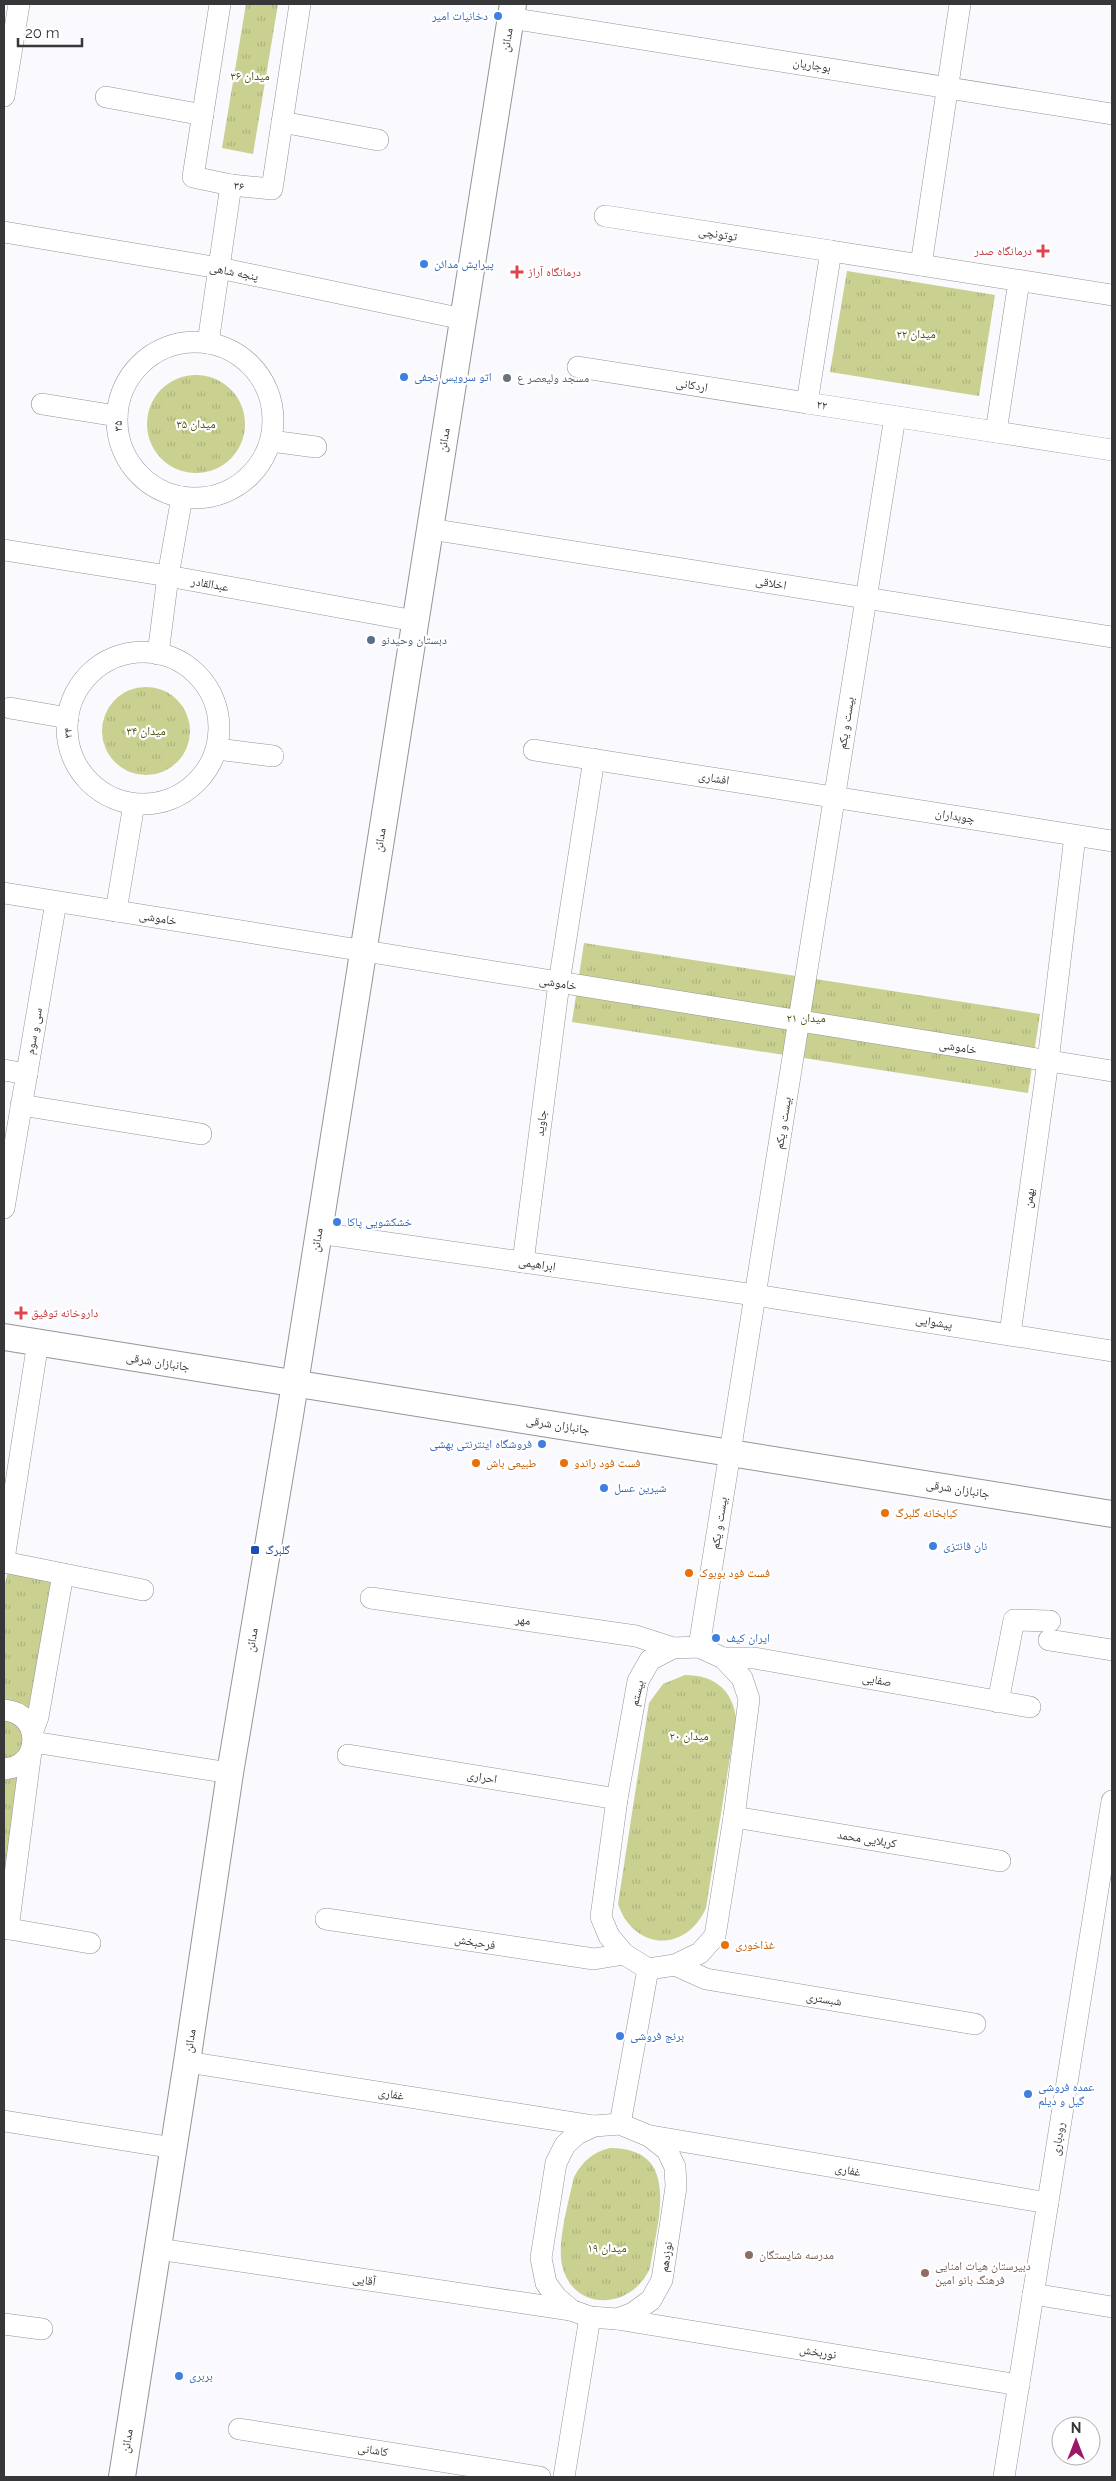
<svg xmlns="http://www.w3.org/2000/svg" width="1116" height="2481" font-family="Raleway,'Noto Naskh Arabic',sans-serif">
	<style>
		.park { fill: url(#park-tufts) }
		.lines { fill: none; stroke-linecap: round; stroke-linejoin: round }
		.minor-casing { stroke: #959598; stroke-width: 22 }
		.major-casing { stroke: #959598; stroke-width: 28 }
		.minor { stroke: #fff; stroke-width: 21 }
		.major { stroke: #fff; stroke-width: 26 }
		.shop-dot { fill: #3f7fe0; stroke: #fff; stroke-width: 2 }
		.health-dot { fill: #e0444e; stroke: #fff; stroke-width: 2 }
		.worship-dot { fill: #6b7280; stroke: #fff; stroke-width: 2 }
		.service-dot { fill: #5c6f8a; stroke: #fff; stroke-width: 2 }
		.food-dot { fill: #e8710a; stroke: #fff; stroke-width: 2 }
		.transit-dot { fill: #1a4fb4; stroke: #fff; stroke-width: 2 }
		.education-dot { fill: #8d6e63; stroke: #fff; stroke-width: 2 }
		.labels { text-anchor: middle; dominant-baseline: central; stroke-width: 4.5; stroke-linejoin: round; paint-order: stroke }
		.shop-label { font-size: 12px; fill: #366cbe; stroke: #fff; text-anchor: start }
		.street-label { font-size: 12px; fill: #373638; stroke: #fff }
		.park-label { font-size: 12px; fill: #4f5313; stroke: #fff }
		.health-label { font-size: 12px; fill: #be3a42; stroke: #fff; text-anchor: start }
		.worship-label { font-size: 12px; fill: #5b616d; stroke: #fff; text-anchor: start }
		.service-label { font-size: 12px; fill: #4e5e75; stroke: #fff; text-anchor: start }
		.food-label { font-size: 12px; fill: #c56008; stroke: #fff; text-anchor: start }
		.transit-label { font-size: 12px; fill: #164399; stroke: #fff; text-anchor: start }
		.education-label { font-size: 12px; fill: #785e54; stroke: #fff; text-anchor: start }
	</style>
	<defs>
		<pattern id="park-tufts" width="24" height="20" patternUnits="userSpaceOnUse" patternTransform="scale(1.25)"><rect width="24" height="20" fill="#c9d090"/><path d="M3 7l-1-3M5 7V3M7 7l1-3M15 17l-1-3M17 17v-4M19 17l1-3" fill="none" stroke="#adb37d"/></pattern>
	</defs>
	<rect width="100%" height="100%" fill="#faf9fd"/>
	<g class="park">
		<path d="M246 4H278L253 154 222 148Z"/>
		<path d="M847 271 995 295 979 396 830 372Z"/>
		<circle cx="196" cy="424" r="49"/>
		<circle cx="146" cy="731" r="44"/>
		<path d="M584 943 1040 1014 1028 1093 572 1022Z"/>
		<path d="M8 1570 56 1578 4 1906V1589Z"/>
		<path d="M685 1675C714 1675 733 1690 736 1719L706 1908C686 1953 634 1951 618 1904L649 1703 663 1684Z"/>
		<path d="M610 2148C683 2148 657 2222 650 2268 632 2310 573 2313 562 2265 557 2242 569 2200 574 2177 583 2161 593 2152 610 2148Z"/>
	</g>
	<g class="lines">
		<defs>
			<g id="minor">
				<path d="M220 4 193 177 231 185 272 189 300 4"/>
				<path d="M510 18 1112 114"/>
				<path d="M4 96 19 4"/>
				<path d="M106 97 203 115"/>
				<path d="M282 122 378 140"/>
				<path d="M605 216 831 251"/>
				<path d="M4 232 219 268 463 319"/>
				<path d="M921 265 960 4"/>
				<path d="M1019 281 996 432 807 403 831 251 1112 295"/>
				<circle cx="195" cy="420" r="78"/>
				<path d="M208 343 231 185"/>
				<path d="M578 367 807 403"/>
				<path d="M42 404 117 416"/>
				<path d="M996 432 1112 450"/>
				<path d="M271 441 316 447"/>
				<path d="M430 529 1112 637"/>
				<path d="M4 550 168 576 415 621"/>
				<circle cx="143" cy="728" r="76"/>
				<path d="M158 654 168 576 182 497"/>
				<path d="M10 708 68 718"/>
				<path d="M217 749 273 756"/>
				<path d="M534 750 1112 841"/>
				<path d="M4 893 1112 1071"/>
				<path d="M116 911 134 804"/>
				<path d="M4 1070 27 1074"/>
				<path d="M21 1105 201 1134"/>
				<path d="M4 1208 56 902"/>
				<path d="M318 1233 755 1295 1112 1351"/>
				<path d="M523 1262 559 983 594 759"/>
				<path d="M1010 1334 1048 1061 1075 836"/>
				<path d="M4 1559 38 1342"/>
				<path d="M4 1562 143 1590"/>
				<path d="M371 1598 636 1636 673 1648"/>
				<path d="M1049 1640 1112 1650"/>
				<path d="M699 1647 895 417"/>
				<path d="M699 1647 723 1658 742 1678 749 1699 734 1817 715 1936 700 1953 675 1965 648 1969 624 1954 609 1936 601 1917 617 1799 638 1681 650 1660 673 1648Z"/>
				<path d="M723 1658H754L1030 1707"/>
				<path d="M998 1702 1014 1620 1050 1621"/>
				<path d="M4 1710C43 1713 42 1767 4 1769"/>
				<path d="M32 1733 38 1717 63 1574"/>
				<path d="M33 1742 230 1773"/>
				<path d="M348 1755 617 1799"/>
				<path d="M734 1817 1000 1861"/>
				<path d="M326 1919 594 1959 624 1954"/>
				<path d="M4 1928 90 1943"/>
				<path d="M8 1929 31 1751"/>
				<path d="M675 1965 706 1979 975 2024"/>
				<path d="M187 2062 594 2126"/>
				<path d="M4 2121 174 2148"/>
				<path d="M620 2124 649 2136 667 2150 675 2167 676 2187 662 2280 651 2300 633 2313 617 2319 590 2317 571 2310 556 2297 546 2283 541 2258 556 2163 565 2145 577 2134 594 2126Z"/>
				<path d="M620 2124 648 1969"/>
				<path d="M651 2136 1048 2203"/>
				<path d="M158 2249 571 2310"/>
				<path d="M1033 2294 1112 2307"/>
				<path d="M617 2319 1019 2385"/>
				<path d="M4 2324 42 2329"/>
				<path d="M239 2429 540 2477"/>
				<path d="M564 2477 590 2317"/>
				<path d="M1004 2477 1112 1801"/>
			</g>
			<g id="major">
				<path d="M4 1337 1112 1514"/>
				<path d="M122 2477 187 2062 230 1773 290 1415 513 4"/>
			</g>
		</defs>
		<use href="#minor" class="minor-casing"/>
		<use href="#major" class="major-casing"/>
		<use href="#minor" class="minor"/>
		<use href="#major" class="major"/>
	</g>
	<g class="shop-dot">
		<circle cx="498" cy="16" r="5"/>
		<circle cx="424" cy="264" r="5"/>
		<circle cx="404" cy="377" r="5"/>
		<circle cx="337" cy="1222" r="5"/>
		<circle cx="542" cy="1444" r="5"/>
		<circle cx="604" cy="1488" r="5"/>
		<circle cx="933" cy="1546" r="5"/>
		<circle cx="716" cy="1638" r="5"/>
		<circle cx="620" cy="2036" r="5"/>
		<circle cx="1028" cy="2094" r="5"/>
		<circle cx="179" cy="2376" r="5"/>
	</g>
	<g class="health-dot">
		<path d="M1040.5 243.5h5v5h5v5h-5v5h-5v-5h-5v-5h5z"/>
		<path d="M514.5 264.5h5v5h5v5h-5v5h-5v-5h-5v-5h5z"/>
		<path d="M18.5 1305.5h5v5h5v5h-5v5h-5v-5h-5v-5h5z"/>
	</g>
	<circle class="worship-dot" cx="507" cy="378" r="5"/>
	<circle class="service-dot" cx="371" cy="640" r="5"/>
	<g class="food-dot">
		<circle cx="476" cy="1463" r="5"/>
		<circle cx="564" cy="1463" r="5"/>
		<circle cx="885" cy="1513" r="5"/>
		<circle cx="689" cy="1573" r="5"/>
		<circle cx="725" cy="1945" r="5"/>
	</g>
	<rect class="transit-dot" x="250" y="1545" width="10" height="10" rx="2.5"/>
	<g class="education-dot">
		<circle cx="749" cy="2255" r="5"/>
		<circle cx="925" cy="2273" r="5"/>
	</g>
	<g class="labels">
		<g class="shop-label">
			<text x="488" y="16" text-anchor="end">دخانیات امیر</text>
			<text x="434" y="264">پیرایش مدائن</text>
			<text x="414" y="377">اتو سرویس نجفی</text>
			<text x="347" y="1222">خشکشویی پاکا</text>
			<text x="532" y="1444" text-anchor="end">فروشگاه اینترنتی بهشی</text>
			<text x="614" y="1488">شیرین عسل</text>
			<text x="943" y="1546">نان فانتزی</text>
			<text x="726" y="1638">ایران کیف</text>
			<text x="630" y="2036">برنج فروشی</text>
			<text x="1038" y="2087">عمده فروشی<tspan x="1038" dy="14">گیل و دیلم</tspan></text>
			<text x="189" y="2376">بربری</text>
		</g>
		<g class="street-label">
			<text transform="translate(507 40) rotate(-81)">مدائن</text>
			<text transform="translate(812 65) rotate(9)">بوجاریان</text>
			<text transform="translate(239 186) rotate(7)">۳۶</text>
			<text transform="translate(718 234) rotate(9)">توتونچی</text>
			<text transform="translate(234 272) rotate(11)">پنجه شاهی</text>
			<text transform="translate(692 385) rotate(9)">اردکانی</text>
			<text transform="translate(822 405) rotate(9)">۲۲</text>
			<text transform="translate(118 426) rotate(-93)">۳۵</text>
			<text transform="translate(444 440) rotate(-81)">مدائن</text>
			<text transform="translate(771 583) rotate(9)">اخلاقی</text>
			<text transform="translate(210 584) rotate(10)">عبدالقادر</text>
			<text transform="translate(846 723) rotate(-81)">بیست و یکم</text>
			<text transform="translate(68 733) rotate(-94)">۳۴</text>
			<text transform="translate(714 778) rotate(9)">افشاری</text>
			<text transform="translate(955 816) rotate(9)">چوبداران</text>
			<text transform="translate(380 840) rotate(-81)">مدائن</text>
			<text transform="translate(158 918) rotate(9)">خاموشی</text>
			<text transform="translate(558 983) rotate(9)">خاموشی</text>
			<text transform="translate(34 1031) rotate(-80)">سی و سوم</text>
			<text transform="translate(958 1047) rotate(9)">خاموشی</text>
			<text transform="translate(541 1123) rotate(-83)">جاوید</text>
			<text transform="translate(783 1123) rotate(-81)">بیست و یکم</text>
			<text transform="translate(1029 1198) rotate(-82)">بهمن</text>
			<text transform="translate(317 1240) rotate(-81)">مدائن</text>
			<text transform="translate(537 1264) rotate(8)">ابراهیمی</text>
			<text transform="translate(934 1322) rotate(9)">پیشوایی</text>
			<text transform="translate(158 1362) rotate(9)">جانبازان شرقی</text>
			<text transform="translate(558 1425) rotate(9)">جانبازان شرقی</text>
			<text transform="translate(958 1489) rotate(9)">جانبازان شرقی</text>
			<text transform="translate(719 1523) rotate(-81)">بیست و یکم</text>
			<text transform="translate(523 1620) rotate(8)">مهر</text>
			<text transform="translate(252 1640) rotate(-81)">مدائن</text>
			<text transform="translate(877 1680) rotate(10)">صفایی</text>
			<text transform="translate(637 1693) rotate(-76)">بیستم</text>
			<text transform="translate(482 1777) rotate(9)">احراری</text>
			<text transform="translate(867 1839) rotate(9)">کربلایی محمد</text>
			<text transform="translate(475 1942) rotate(9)">فرحبخش</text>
			<text transform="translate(824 1999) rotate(9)">شبستری</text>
			<text transform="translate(190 2041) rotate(-82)">مدائن</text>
			<text transform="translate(391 2094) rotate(9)">غفاری</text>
			<text transform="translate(1058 2139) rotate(-81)">رودباری</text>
			<text transform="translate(848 2170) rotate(10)">غفاری</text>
			<text transform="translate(666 2257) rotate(-82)">نوزدهم</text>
			<text transform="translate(364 2280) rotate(8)">آقایی</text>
			<text transform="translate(818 2352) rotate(9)">نوربخش</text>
			<text transform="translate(127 2441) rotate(-81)">مدائن</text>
			<text transform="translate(373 2450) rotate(9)">کاشانی</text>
		</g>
		<g class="park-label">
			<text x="250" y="76">میدان ۳۶</text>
			<text x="916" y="334">میدان ۲۲</text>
			<text x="196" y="424">میدان ۳۵</text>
			<text x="146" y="731">میدان ۳۴</text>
			<text x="806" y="1018">میدان ۲۱</text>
			<text x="689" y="1736">میدان ۲۰</text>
			<text x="607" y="2248">میدان ۱۹</text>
		</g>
		<g class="health-label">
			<text x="1032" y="251" text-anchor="end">درمانگاه صدر</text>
			<text x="528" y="272">درمانگاه آراز</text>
			<text x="31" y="1313">داروخانه توفیق</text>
		</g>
		<g class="worship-label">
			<text x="517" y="378">مسجد ولیعصر ع</text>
		</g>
		<g class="service-label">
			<text x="381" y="640">دبستان وحیدنو</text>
		</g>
		<g class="food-label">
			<text x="486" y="1463">طبیعی باش</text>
			<text x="574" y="1463">فست فود راندو</text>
			<text x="895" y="1513">کبابخانه گلبرگ</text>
			<text x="699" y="1573">فست فود بوبوک</text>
			<text x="735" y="1945">غذاخوری</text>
		</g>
		<g class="transit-label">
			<text x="265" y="1550">گلبرگ</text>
		</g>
		<g class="education-label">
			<text x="759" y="2255">مدرسه شایستگان</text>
			<text x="935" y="2266">دبیرستان هیات امنایی<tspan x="935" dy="14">فرهنگ بانو امین</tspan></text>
		</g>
	</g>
	<rect width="1116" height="2481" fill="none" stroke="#373638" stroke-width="10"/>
	<g transform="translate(1076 2441)"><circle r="24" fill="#ffffff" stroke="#afafaf"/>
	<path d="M0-4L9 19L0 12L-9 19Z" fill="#9c1769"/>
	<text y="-8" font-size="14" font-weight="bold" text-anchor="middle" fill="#373638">N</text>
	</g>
	<path d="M18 38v8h64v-8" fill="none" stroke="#373638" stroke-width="2.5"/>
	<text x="25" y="38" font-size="15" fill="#373638" stroke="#ffffff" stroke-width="4" paint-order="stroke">20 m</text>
</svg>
